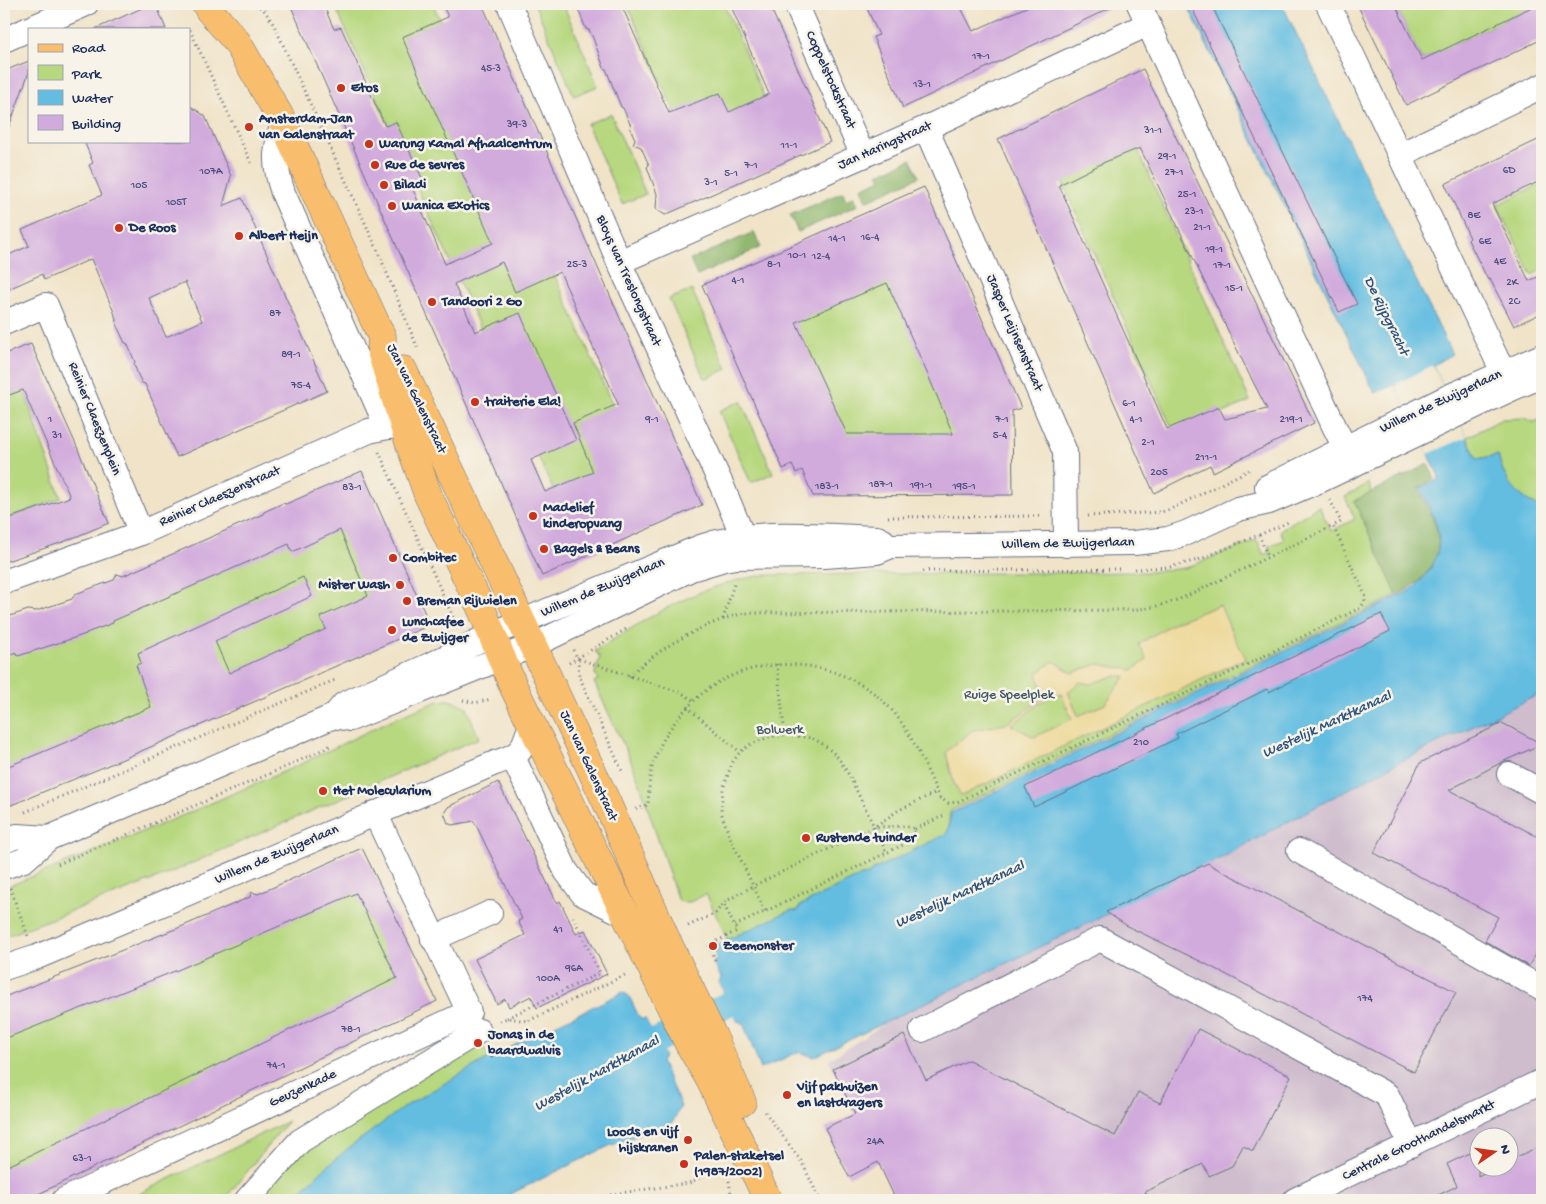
<svg xmlns="http://www.w3.org/2000/svg" width="1546" height="1204" font-family="'Gochi Hand',sans-serif">
	<style>
		.industrial { fill: #cfbdce; fill-rule: evenodd }
		.green { fill: #b7d87f; stroke: #69846e }
		.forest { fill: #91b86e; stroke: #567466 }
		.sand { fill: #eeda9e; stroke: #84847e; fill-rule: evenodd }
		.water { fill: #64bde1; stroke: #4076a0 }
		.pier { fill: #f0e3c7 }
		.lines { fill: none; stroke-linecap: round; stroke-linejoin: round }
		.canal { stroke: #64bde1; stroke-width: 25 }
		.building { fill: #d2abdd; fill-rule: evenodd }
		.minor-casing { stroke: #666e83; stroke-width: 26 }
		.major-casing { stroke: #666e83; stroke-width: 29 }
		.path { stroke: #666e83; stroke-width: 3; stroke-dasharray: 1 4; stroke-linecap: butt }
		.minor { stroke: #fff; stroke-width: 24 }
		.major { stroke: #f9be6d; stroke-width: 28 }
		.poi-dot { fill: #c8321e; stroke: #f7f3e8; stroke-width: 2 }
		.labels { text-anchor: middle; dominant-baseline: central; stroke-width: 5; stroke-linejoin: round; paint-order: stroke }
		.number-label { font-size: 11px; fill: #494e7e }
		.street-label { font-size: 14px; fill: #1b2f5e; stroke: #f7f3e8 }
		.poi-label { font-size: 14px; font-weight: bold; fill: #1b2f5e; stroke: #f7f3e8; text-anchor: start }
		.park-label { font-size: 14px; fill: #425966; stroke: #f7f3e8 }
		.water-label { font-size: 15px; font-style: italic; fill: #2d527f; stroke: #f7f3e8 }
	</style>
	<rect width="100%" height="100%" fill="#f7f3e8"/>
	<filter id="ink" filterUnits="userSpaceOnUse"><feTurbulence type="fractalNoise" baseFrequency=".02" numOctaves="2"/><feDisplacementMap in="SourceGraphic" scale="10" xChannelSelector="R" yChannelSelector="G"/><feConvolveMatrix kernelMatrix="1 2 1 2 8 2 1 2 1" color-interpolation-filters="sRGB"/></filter>
	<filter id="wash" filterUnits="userSpaceOnUse"><feTurbulence type="fractalNoise" baseFrequency=".0096" numOctaves="4" result="noise"/><feDisplacementMap in="SourceGraphic" scale="20" xChannelSelector="R" yChannelSelector="G"/><feGaussianBlur stdDeviation="1.12" result="paint"/><feColorMatrix in="noise" values="0 0 0 0 0 0 0 0 0 0 0 0 0 0 0 0 0 1.4 0 .05"/><feComposite in="paint" operator="in"/></filter>
	<g filter="url(#wash)">
		<rect width="100%" height="100%" fill="#f0e3c7"/>
		<path class="industrial" d="M1542 676V1200H897L829 1060 1065 905ZM1478 1136H1508V1166H1478Z"/>
		<g class="green">
			<path d="M334 4H433L646 479 565 516Z"/>
			<path d="M539 4H563L598 86 574 96 535 5Z"/>
			<path d="M627 4H724L773 117 693 154Z"/>
			<path d="M1395 4H1538L1422 60Z"/>
			<path d="M611 114 646 194 622 204 587 124Z"/>
			<path d="M1126 123 1250 401 1175 435 1051 157Z"/>
			<path d="M1542 183V270L1532 275 1497 205Z"/>
			<path d="M902 247 975 449 823 455 758 309Z"/>
			<path d="M692 290 727 369 705 379 669 299Z"/>
			<path d="M20 379 61 498 4 520V385Z"/>
			<path d="M741 401 773 473 751 483 719 411Z"/>
			<path d="M1524 418 1534 422 1542 419V509C1515 494 1506 485 1498 455L1477 459 1467 437 1502 419Z"/>
			<path d="M1369 483 1371 493 1354 501 1397 595 950 811 948 831 944 835 871 871 869 875 861 876 801 905 797 911 791 910 728 940 706 894C697 898 685 908 677 898L640 784 630 759 594 682 598 680 595 673 600 657 595 651C651 616 696 585 764 575L1151 572 1185 568 1257 540 1264 555 1270 552 1268 546 1284 540 1280 530 1319 506 1331 531 1355 519 1345 497Z"/>
			<path d="M354 509 406 608 4 781V646Z"/>
			<path d="M449 700 466 706 479 738 158 878 4 937V888L179 817 299 765 391 720 438 701Z"/>
			<path d="M355 876 409 992 4 1191V1020Z"/>
			<path d="M472 1032 490 1057C435 1090 379 1121 331 1163 317 1175 304 1187 292 1200H256L304 1146Z"/>
			<path d="M288 1121 224 1200H126Z"/>
		</g>
		<g class="forest">
			<path d="M911 159 919 177 866 201 861 188 881 179 878 174Z"/>
			<path d="M843 192 846 200 854 196 858 205 798 232 790 215Z"/>
			<path d="M754 232 761 247 697 276 690 260Z"/>
			<path d="M1428 464 1435 479 1418 488C1423 500 1431 511 1435 523 1447 557 1426 581 1397 595L1354 501Z"/>
		</g>
		<path class="sand" d="M1220 605 1233 635 1246 658 961 796 954 784 946 752 973 730 1006 724 1045 697 1037 673 1054 661 1072 673 1098 664 1132 670 1147 660 1139 644 1175 622ZM1114 676H1126L1105 704 1078 716 1068 692 1080 682 1091 684ZM1061 694 1072 719 1034 737 1011 725 1047 698Z"/>
		<g class="water">
			<path d="M1187 4H1282L1452 354 1433 365 1477 459 1498 455C1506 485 1515 494 1542 509V693L1393 765 1212 863 814 1057 798 1052 761 1069 743 1023 737 1021 719 983 721 978 713 962 717 959 712 947 791 910 797 911 801 905 861 876 869 875 871 871 944 835 948 831 951 813 1409 591C1431 575 1445 551 1436 524 1433 512 1425 500 1420 488L1438 480 1439 476 1395 385 1375 393Z"/>
			<path d="M623 992 629 996 640 1019H646L665 1056 661 1062 681 1106 672 1123 609 1146 498 1200H292L317 1175 346 1150 404 1107 490 1057Z"/>
		</g>
		<g class="pier">
			<path d="M1433 365 1467 437 1428 454 1395 385Z"/>
			<path d="M719 983 737 1021 735 1022 717 984Z"/>
			<path d="M648 1018 667 1055 665 1056 646 1019Z"/>
		</g>
		<g class="lines">
			<path class="canal" d="M626 1056 759 988"/>
		</g>
		<g id="blocks">
			<g class="building">
				<path d="M151 4H156L166 29H95Z"/>
				<path d="M290 4H323L334 29 341 27 385 126 396 122 423 180 411 185 445 264 493 243 402 37 448 17 442 4H482L702 505 542 576ZM502 262 515 292 560 272 618 404 573 423 593 472 545 492 531 460 576 440 531 339 520 313 475 332 454 284Z"/>
				<path d="M576 4H621L669 113 720 93 729 112 769 94 730 4H769L830 142 665 215 656 209 657 194 647 167 649 165 641 147 633 144 635 139 630 128 631 126 623 108 621 107 606 69 604 68 593 38 589 30 586 29Z"/>
				<path d="M865 4H959L973 31 1033 4H1118L903 108 873 37 879 35Z"/>
				<path d="M1190 4H1211L1357 304 1339 312Z"/>
				<path d="M1357 4H1395L1422 60 1538 4H1542V39L1406 105Z"/>
				<path d="M29 61V72L6 135H4V71Z"/>
				<path d="M1143 69 1314 423 1213 472 1210 465 1154 493 998 139ZM1140 148 1247 370 1267 409 1225 419 1219 407 1167 429 1059 185 1105 162Z"/>
				<path d="M189 105 205 116 231 176 223 206 242 198 327 391 177 457 145 384 142 383 138 375 134 364 135 362 127 343H125L118 328 114 312 91 259 44 280 42 274 4 291V257L29 246 22 230 102 195 89 165 93 163 84 141H189ZM185 282 202 321 166 337 149 298Z"/>
				<path d="M1542 138V180L1492 204 1529 281 1542 275V313L1514 326 1490 279 1488 280 1468 240 1470 238 1445 184Z"/>
				<path d="M924 187 1021 408 1012 411 1013 495 813 496 802 470 796 473 792 465 783 469 702 285ZM887 283 928 375 953 434H847L814 363 796 322Z"/>
				<path d="M31 344 77 447 109 523 63 542 4 562V520L70 497 23 390 4 397V354Z"/>
				<path d="M362 471 430 625 123 759 4 808V768L151 707 136 665 141 663 138 653 303 577 312 596 215 641 229 673 326 629 320 617 368 596 340 530 292 552 289 544 113 621V623L86 633V634L18 656 16 652 4 657V618L28 610 36 611 72 599 75 594 114 580 117 574 123 576 263 514 264 512 283 503 286 504Z"/>
				<path d="M1381 614 1390 631 1269 692 1267 689 1176 734 1178 738 1034 807 1025 787Z"/>
				<path d="M1502 723 1542 744 1502 762 1449 790 1542 839V940L1529 966 1485 941 1498 917 1374 853 1420 763Z"/>
				<path d="M498 782 557 903 560 901 576 934 585 930 607 974 537 1008 531 996 509 1007 505 999 497 1004 475 959 525 935 518 921 522 919 474 821 452 825 448 823 444 813 448 807Z"/>
				<path d="M362 848 437 1001 26 1200H4V1168L397 978 356 893 180 969 4 1039V997L183 926 250 897 252 892 258 894Z"/>
				<path d="M1208 863 1214 867 1456 992 1414 1072 1204 963 1129 927 1106 912Z"/>
				<path d="M1198 1029 1291 1076 1253 1151 1243 1146 1232 1166 1209 1176 1203 1164 1145 1192 1149 1200H896L878 1162 849 1177 825 1128 855 1114 833 1069 904 1035 926 1080 969 1060 1115 1136 1138 1092 1160 1103Z"/>
				<path d="M1542 1145V1200H1428L1457 1186 1447 1164 1478 1149V1176L1498 1166H1508V1161Z"/>
			</g>
		</g>
	</g>
	<g filter="url(#ink)">
		<use href="#blocks" fill-opacity="0" stroke="#666e83" stroke-width="1"/>
		<g class="lines">
			<defs>
				<g id="minor">
					<path d="M509 4 619 262 722 486 748 549"/>
					<path d="M796 4 863 156"/>
					<path d="M1139 4 1335 428 1353 464"/>
					<path d="M1328 4 1511 389"/>
					<path d="M29 29 86 4"/>
					<path d="M4 40 29 29"/>
					<path d="M283 122C274 153 273 162 283 193L387 427"/>
					<path d="M926 128 1065 452 1066 545"/>
					<path d="M1400 155 1542 86"/>
					<path d="M619 262 926 128 1148 24"/>
					<path d="M4 323 46 305 141 533"/>
					<path d="M1267 487 1448 397 1542 356"/>
					<path d="M4 582 141 533 369 431C391 426 399 424 420 431"/>
					<path d="M334 716 350 719 532 646 691 569 724 559 736 557 825 556 877 552 891 546 1134 543 1168 539 1186 533 1238 509 1269 502 1321 480 1511 389 1542 376"/>
					<path d="M513 757 566 871 583 894 626 915"/>
					<path d="M1509 774 1542 792"/>
					<path d="M4 841 17 836 49 838"/>
					<path d="M1299 851 1542 989"/>
					<path d="M4 867 24 860 49 838 334 716 344 704 432 664 492 634 700 547C756 528 819 536 877 538L883 541"/>
					<path d="M433 939 490 913"/>
					<path d="M4 968 37 957 495 763C523 754 522 751 531 724"/>
					<path d="M922 1030 1100 939 1387 1095 1411 1145"/>
					<path d="M64 1200 469 1012 375 813"/>
					<path d="M247 1200 300 1141 479 1031"/>
					<path d="M1295 1200 1542 1081"/>
				</g>
				<g id="major">
					<path d="M206 4 209 10 237 42 283 122 382 337 381 351 408 439 428 495 482 610 514 688 689 1044 710 1080 768 1200"/>
					<path d="M403 370 607 803 666 939 712 1034 742 1102"/>
				</g>
			</defs>
			<use href="#minor" class="minor-casing"/>
			<use href="#major" class="major-casing"/>
			<g class="path">
				<path d="M256 4 264 10 274 25 377 249 418 349"/>
				<path d="M190 30 252 165"/>
				<path d="M379 452 456 624"/>
				<path d="M1088 516 1161 512 1171 509 1249 470"/>
				<path d="M888 517 1042 516"/>
				<path d="M1259 535 1268 557"/>
				<path d="M1135 569 1170 567 1198 560 1278 527 1288 522"/>
				<path d="M923 571 1122 569"/>
				<path d="M723 619 735 581"/>
				<path d="M449 627 461 620"/>
				<path d="M573 650 578 659 579 676 623 773"/>
				<path d="M579 659 682 693 694 701"/>
				<path d="M569 663 628 628"/>
				<path d="M777 664 785 735"/>
				<path d="M629 676C661 647 702 623 745 613L1132 610C1153 608 1172 603 1191 594L1333 526"/>
				<path d="M463 700 475 703 491 699"/>
				<path d="M687 707 740 752"/>
				<path d="M636 809 648 805C649 790 649 775 654 761 660 743 671 726 683 712 693 702 702 692 714 685 762 655 826 659 871 691 907 717 922 760 940 798L948 803 957 802 1246 665 1360 608 1364 603 1366 597 1333 526 1341 522 1330 500"/>
				<path d="M25 812 335 680"/>
				<path d="M915 829 943 816"/>
				<path d="M58 864 288 766 332 745"/>
				<path d="M10 888 28 936"/>
				<path d="M765 911 729 835 721 812 723 789 732 763 740 752 751 744 769 737 785 735 812 738 823 744 837 756 849 775 887 853"/>
				<path d="M688 926 716 913 723 903 753 886 874 827 899 810 937 792"/>
				<path d="M735 926 911 841 915 829 905 826 875 827"/>
				<path d="M715 960 709 945 737 931 723 903"/>
				<path d="M507 1018 600 973 573 917"/>
				<path d="M500 1021 507 1018 528 1021 627 974"/>
				<path d="M489 1052 492 1057 504 1051"/>
				<path d="M765 1112 801 1161 820 1200"/>
				<path d="M729 1181 732 1200"/>
				<path d="M591 1200 614 1194 689 1183 725 1165"/>
			</g>
			<use href="#minor" class="minor"/>
			<use href="#major" class="major"/>
		</g>
	</g>
	<g class="poi-dot">
		<circle cx="341" cy="88" r="5"/>
		<circle cx="249" cy="127" r="5"/>
		<circle cx="369" cy="144" r="5"/>
		<circle cx="375" cy="165" r="5"/>
		<circle cx="384" cy="185" r="5"/>
		<circle cx="392" cy="206" r="5"/>
		<circle cx="119" cy="228" r="5"/>
		<circle cx="239" cy="236" r="5"/>
		<circle cx="432" cy="302" r="5"/>
		<circle cx="475" cy="402" r="5"/>
		<circle cx="533" cy="516" r="5"/>
		<circle cx="544" cy="549" r="5"/>
		<circle cx="393" cy="558" r="5"/>
		<circle cx="400" cy="585" r="5"/>
		<circle cx="407" cy="601" r="5"/>
		<circle cx="392" cy="630" r="5"/>
		<circle cx="323" cy="791" r="5"/>
		<circle cx="806" cy="838" r="5"/>
		<circle cx="713" cy="946" r="5"/>
		<circle cx="478" cy="1043" r="5"/>
		<circle cx="787" cy="1095" r="5"/>
		<circle cx="688" cy="1140" r="5"/>
		<circle cx="684" cy="1164" r="5"/>
	</g>
	<g class="labels">
		<g class="number-label">
			<text x="981" y="57">17-1</text>
			<text x="491" y="69">45-3</text>
			<text x="922" y="85">13-1</text>
			<text x="517" y="125">39-3</text>
			<text x="1153" y="131">31-1</text>
			<text x="789" y="146">11-1</text>
			<text x="1167" y="157">29-1</text>
			<text x="751" y="166">7-1</text>
			<text x="1509" y="171">6D</text>
			<text x="211" y="172">107A</text>
			<text x="1174" y="173">27-1</text>
			<text x="731" y="174">5-1</text>
			<text x="711" y="183">3-1</text>
			<text x="139" y="186">105</text>
			<text x="1187" y="195">25-1</text>
			<text x="176" y="203">105T</text>
			<text x="1194" y="212">23-1</text>
			<text x="1474" y="216">8E</text>
			<text x="1202" y="228">21-1</text>
			<text x="870" y="238">16-4</text>
			<text x="837" y="239">14-1</text>
			<text x="1485" y="242">6E</text>
			<text x="1214" y="250">19-1</text>
			<text x="797" y="256">10-1</text>
			<text x="821" y="257">12-4</text>
			<text x="1500" y="262">4E</text>
			<text x="577" y="265">25-3</text>
			<text x="774" y="265">8-1</text>
			<text x="1222" y="266">17-1</text>
			<text x="738" y="281">4-1</text>
			<text x="1512" y="283">2K</text>
			<text x="1234" y="289">15-1</text>
			<text x="1514" y="302">2C</text>
			<text x="275" y="314">87</text>
			<text x="291" y="355">89-1</text>
			<text x="301" y="386">75-4</text>
			<text x="1129" y="404">6-1</text>
			<text x="50" y="420">1</text>
			<text x="652" y="420">9-1</text>
			<text x="1002" y="420">7-1</text>
			<text x="1136" y="420">4-1</text>
			<text x="1291" y="420">219-1</text>
			<text x="57" y="436">31</text>
			<text x="1000" y="436">5-4</text>
			<text x="1148" y="443">2-1</text>
			<text x="1206" y="458">211-1</text>
			<text x="1159" y="473">205</text>
			<text x="881" y="485">187-1</text>
			<text x="921" y="486">191-1</text>
			<text x="827" y="487">183-1</text>
			<text x="964" y="487">195-1</text>
			<text x="352" y="488">83-1</text>
			<text x="1141" y="743">210</text>
			<text x="558" y="930">41</text>
			<text x="574" y="969">96A</text>
			<text x="548" y="979">100A</text>
			<text x="1365" y="999">174</text>
			<text x="351" y="1030">78-1</text>
			<text x="276" y="1066">74-1</text>
			<text x="875" y="1142">24A</text>
			<text x="82" y="1159">63-1</text>
		</g>
		<g class="street-label">
			<text transform="translate(830 80) rotate(66)">Coppelstockstraat</text>
			<text transform="translate(885 146) rotate(-24)">Jan Haringstraat</text>
			<text transform="translate(628 281) rotate(66)">Bloys van Treslongstraat</text>
			<text transform="translate(1014 333) rotate(67)">Jasper Leijnsenstraat</text>
			<text transform="translate(416 399) rotate(64)">Jan van Galenstraat</text>
			<text transform="translate(1441 402) rotate(-25)">Willem de Zwijgerlaan</text>
			<text transform="translate(94 419) rotate(68)">Reinier Claeszenplein</text>
			<text transform="translate(220 497) rotate(-24)">Reinier Claeszenstraat</text>
			<text transform="translate(1068 544) rotate(-1)">Willem de Zwijgerlaan</text>
			<text transform="translate(603 588) rotate(-23)">Willem de Zwijgerlaan</text>
			<text transform="translate(588 766) rotate(65)">Jan van Galenstraat</text>
			<text transform="translate(277 855) rotate(-23)">Willem de Zwijgerlaan</text>
			<text transform="translate(303 1089) rotate(-25)">Geuzenkade</text>
			<text transform="translate(1419 1141) rotate(-26)">Centrale Groothandelsmarkt</text>
		</g>
		<g class="poi-label">
			<text x="351" y="88">Etos</text>
			<text x="259" y="119">Amsterdam-Jan<tspan x="259" dy="16">van Galenstraat</tspan></text>
			<text x="379" y="144">Warung Kamal Afhaalcentrum</text>
			<text x="385" y="165">Rue de sevres</text>
			<text x="394" y="185">Biladi</text>
			<text x="402" y="206">Wanica Exotics</text>
			<text x="129" y="228">De Roos</text>
			<text x="249" y="236">Albert Heijn</text>
			<text x="442" y="302">Tandoori 2 Go</text>
			<text x="485" y="402">traiterie Ela!</text>
			<text x="543" y="508">Madelief<tspan x="543" dy="16">kinderopvang</tspan></text>
			<text x="554" y="549">Bagels &amp; Beans</text>
			<text x="403" y="558">Combitec</text>
			<text x="390" y="585" text-anchor="end">Mister Wash</text>
			<text x="417" y="601">Breman Rijwielen</text>
			<text x="402" y="622">Lunchcafee<tspan x="402" dy="16">de Zwijger</tspan></text>
			<text x="333" y="791">Het Molecularium</text>
			<text x="816" y="838">Rustende tuinder</text>
			<text x="723" y="946">Zeemonster</text>
			<text x="488" y="1035">Jonas in de<tspan x="488" dy="16">baardwalvis</tspan></text>
			<text x="797" y="1087">Vijf pakhuizen<tspan x="797" dy="16">en lastdragers</tspan></text>
			<text x="678" y="1132" text-anchor="end">Loods en vijf<tspan x="678" dy="16">hijskranen</tspan></text>
			<text x="694" y="1156">Palen-staketsel<tspan x="694" dy="16">(1987/2002)</tspan></text>
		</g>
		<g class="park-label">
			<text x="1009" y="695">Ruige Speelplek</text>
			<text x="780" y="730">Bolwerk</text>
		</g>
		<g class="water-label">
			<text transform="translate(1386 316) rotate(64)">De Rijpgracht</text>
			<text transform="translate(1327 725) rotate(-25)">Westelijk Marktkanaal</text>
			<text transform="translate(960 895) rotate(-25)">Westelijk Marktkanaal</text>
			<text transform="translate(597 1074) rotate(-29)">Westelijk Marktkanaal</text>
		</g>
	</g>
	<rect width="1546" height="1204" fill="none" stroke="#f7f3e8" stroke-width="20"/>
	<rect x="28" y="28" width="162" height="115" fill="#f7f3e8" stroke="#9fa5b1"/>
	<rect x="38" y="44" width="25" height="8" fill="#f9be6d" stroke="#9fa5b1"/>
	<text x="72" y="52" font-size="15" fill="#1b2f5e">Road</text>
	<rect x="38" y="65" width="25" height="15" fill="#b7d87f" stroke="#9fa5b1"/>
	<text x="72" y="78" font-size="15" fill="#1b2f5e">Park</text>
	<rect x="38" y="90" width="25" height="15" fill="#64bde1" stroke="#9fa5b1"/>
	<text x="72" y="102" font-size="15" fill="#1b2f5e">Water</text>
	<rect x="38" y="115" width="25" height="15" fill="#d2abdd" stroke="#9fa5b1"/>
	<text x="72" y="128" font-size="15" fill="#1b2f5e">Building</text>
	<g transform="translate(1494 1152) rotate(77)"><circle r="24" fill="#f7f3e8" stroke="#9fa5b1"/>
	<path d="M0-4L9 19L0 12L-9 19Z" fill="#c8321e"/>
	<text y="-8" font-size="14" font-weight="bold" text-anchor="middle" fill="#1b2f5e">N</text>
	</g>
</svg>
